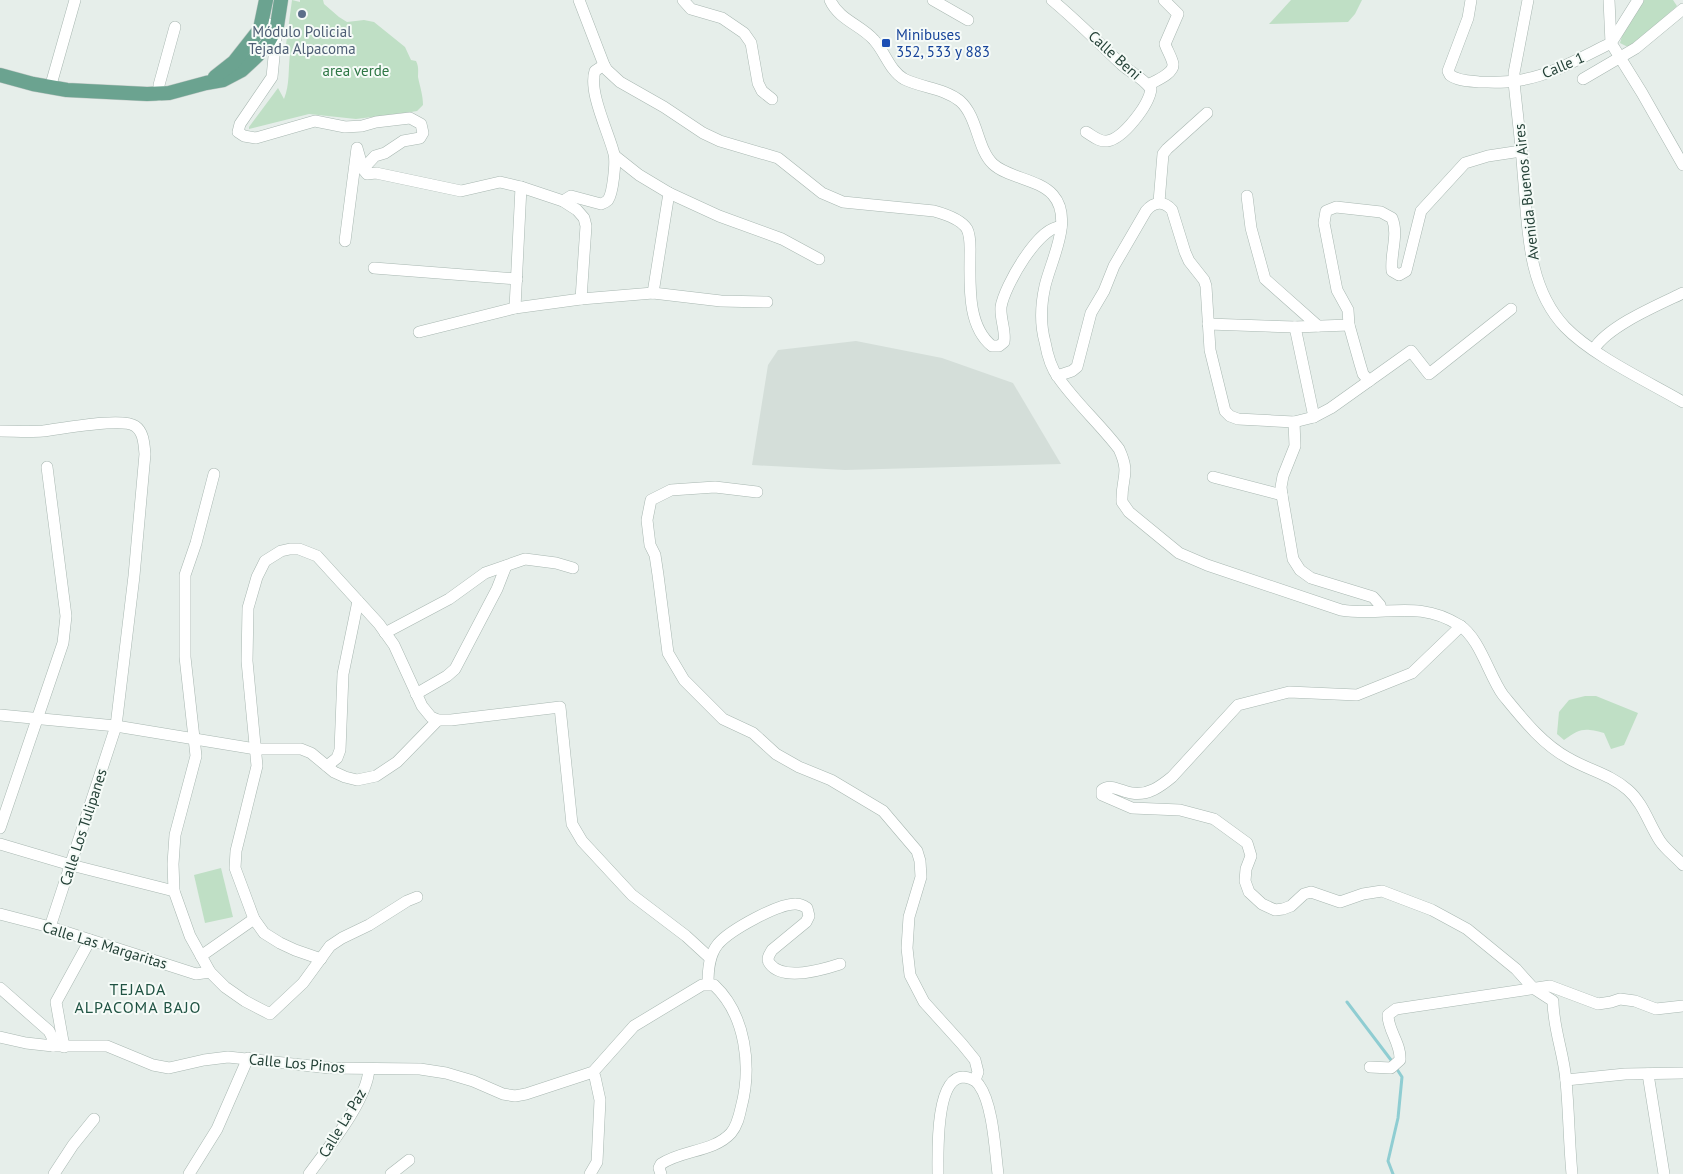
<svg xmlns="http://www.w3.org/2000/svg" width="1683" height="1174" font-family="'PT Sans',sans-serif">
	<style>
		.built { fill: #d4ded9 }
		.green { fill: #bfdfc5 }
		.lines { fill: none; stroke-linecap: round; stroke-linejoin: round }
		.stream { stroke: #8fcdd2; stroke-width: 3 }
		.minor-casing { stroke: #a8b7b1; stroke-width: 12 }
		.major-casing { stroke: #c2cac7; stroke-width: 15 }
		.minor { stroke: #fff; stroke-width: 11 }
		.major { stroke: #6ba390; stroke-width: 14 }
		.service-dot { fill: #5c6f8a; stroke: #f6fbf8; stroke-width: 2 }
		.transit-dot { fill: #1a4fb4; stroke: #f6fbf8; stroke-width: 2 }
		.labels { text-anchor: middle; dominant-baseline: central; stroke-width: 4; stroke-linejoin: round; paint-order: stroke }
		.service-label { font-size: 15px; fill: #4e5e75; stroke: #f6fbf8 }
		.transit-label { font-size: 15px; fill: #164399; stroke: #f6fbf8; text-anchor: start }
		.street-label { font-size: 15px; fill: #244137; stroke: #f6fbf8 }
		.park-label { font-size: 15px; fill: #2e7745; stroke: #f6fbf8 }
		.neighbourhood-label { font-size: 16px; letter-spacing: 1px; fill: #205343; stroke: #f6fbf8 }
	</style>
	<rect width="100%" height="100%" fill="#e6eeea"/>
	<path class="built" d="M856 341 942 358 1013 383 1061 464 845 470 752 465 768 365 778 350Z"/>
	<g class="green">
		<path d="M292 0 300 2V0H323L324 4 339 17 347 22 364 20 374 22 405 47 411 60 416 61C419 67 418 71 418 77 420 87 423 95 423 105L417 111 411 112 356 119 309 114 249 129V127L278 88 284 99C290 84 288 70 290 54L285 52Z"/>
		<path d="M1291 0H1362L1355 14 1348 22 1269 24Z"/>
		<path d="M1643 0H1673L1677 6 1632 46H1626L1620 43 1622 36Z"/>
		<path d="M1585 696H1596L1638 713 1624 745 1611 749 1604 733C1584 728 1581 728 1564 740L1557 734 1559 712 1569 700Z"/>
		<path d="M221 868 233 917 205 923 194 875Z"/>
	</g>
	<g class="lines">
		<path class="stream" d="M1347 1002 1391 1060 1402 1077 1398 1118 1388 1161 1393 1174"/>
		<defs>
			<g id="minor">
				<path d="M683 0 691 9 722 18 744 33 751 43 758 83 762 91 772 99"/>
				<path d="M830 0C839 20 861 25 874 40 885 52 890 71 904 79 922 88 944 88 960 101 978 117 977 149 993 164 1008 178 1039 179 1053 195 1074 219 1051 260 1045 286 1041 304 1040 324 1045 342 1047 353 1051 368 1058 377 1075 402 1100 424 1119 449 1131 475 1121 477 1122 502L1129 512 1179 553 1207 565 1341 610C1384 617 1418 599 1459 625 1480 638 1489 676 1503 695 1522 718 1541 743 1568 758 1588 770 1610 774 1628 790 1643 803 1649 824 1660 841 1666 850 1676 857 1683 865"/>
				<path d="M933 0 968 20"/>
				<path d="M1052 0C1076 20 1098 42 1121 64 1131 73 1142 77 1151 89 1149 105 1123 139 1107 141 1099 142 1093 136 1086 132"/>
				<path d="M1471 0 1468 18 1448 71 1450 75C1458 81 1469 81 1479 82 1491 82 1503 83 1514 81 1549 77 1580 58 1611 43L1609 0"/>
				<path d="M1528 0 1514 73V82C1517 112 1521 142 1523 172 1528 225 1526 286 1565 327 1593 356 1647 381 1683 402"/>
				<path d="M1638 0 1611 43 1642 93 1683 165"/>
				<path d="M261 22 277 26 272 77 240 124 238 132 244 136 256 138 315 121 345 127 362 126 376 122 410 118 421 124 423 133 420 138 403 141 385 153 375 156 363 169 367 174 376 173 461 191 500 182 521 187 563 201 577 210 584 218 586 226 581 299"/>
				<path d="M604 65 607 70 620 82 664 107 703 133 720 141 778 158 822 193 843 202 934 211C945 214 961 219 967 229 971 237 970 247 970 256 970 285 967 326 992 346H999L1004 342C1006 331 1000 319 1001 307 1004 287 1039 225 1061 227"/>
				<path d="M1583 79 1636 48 1683 9"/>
				<path d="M1148 85C1155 81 1174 74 1173 64 1172 58 1167 50 1165 44L1178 14 1164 0"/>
				<path d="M50 88 75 0"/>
				<path d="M159 95V85L175 27"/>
				<path d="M615 156 639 175 669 193 719 216 782 239 819 259"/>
				<path d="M1247 196 1251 228 1265 279 1318 326"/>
				<path d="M563 201 571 196 601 204C604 203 606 202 608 200 613 193 616 162 614 154 609 133 588 92 595 71L604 65 579 0"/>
				<path d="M1159 202 1163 154 1167 149 1207 113"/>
				<path d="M345 241 357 148 363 169"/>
				<path d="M374 268 517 279"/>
				<path d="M653 293 669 193"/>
				<path d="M515 308 521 187"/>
				<path d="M1208 324 1295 327 1349 325"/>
				<path d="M1295 327 1314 417"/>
				<path d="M419 332 515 308 581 299 653 293 721 301 767 302"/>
				<path d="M1594 349C1608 326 1658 305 1683 293"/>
				<path d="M1057 376 1072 371 1077 367 1091 313 1104 291 1114 266 1146 211C1154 201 1164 201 1172 210L1185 252 1189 261 1204 280 1206 286 1210 350 1225 411 1230 416 1238 419 1294 422 1314 417 1331 408 1411 351 1429 374 1511 309"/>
				<path d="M1369 381 1363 374 1360 364 1349 325 1348 310 1337 290 1324 223 1326 211 1336 207 1381 212 1392 218C1399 235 1390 253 1392 271L1399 275 1406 271 1421 211 1465 163 1488 156 1521 151"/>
				<path d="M1294 422 1295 446 1283 476 1281 487 1282 495 1293 559 1300 570 1311 578 1373 597 1380 605 1381 610"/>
				<path d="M0 431C14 431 29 432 43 431 61 429 122 417 135 426 144 432 144 445 145 454L134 576 116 726 50 927"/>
				<path d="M214 474 196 543 185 575V657L196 756 175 835 173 864 174 891 190 936 210 972 225 987 245 1001 270 1014 303 983 330 946 342 938 369 925 407 901 417 897"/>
				<path d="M1213 477 1282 495"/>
				<path d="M757 492 715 487 671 490 651 500 647 520 650 545 655 555 658 575 668 653 684 680 723 719 753 733 776 754 799 767 831 780 883 811 917 851 920 861 921 877 909 917 907 948 910 975 924 1002 962 1044 975 1060 978 1072 975 1080"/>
				<path d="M1461 626 1412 673 1357 695 1289 692 1238 705 1172 777C1161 786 1148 796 1132 793 1122 792 1111 783 1102 790V795L1132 808 1180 810 1214 819 1247 843 1248 846 1251 856 1246 869 1245 881 1249 892 1262 904 1275 910 1283 909 1291 906 1304 894 1311 892 1340 902 1363 894 1382 891 1432 910 1467 929 1516 969 1533 988 1553 1001C1553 1028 1564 1054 1566 1081 1569 1112 1569 1143 1572 1174"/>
				<path d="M385 633 449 599 485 573 525 559 556 563 573 568"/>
				<path d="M416 694 447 676 455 669 497 589 506 566"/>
				<path d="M0 715 116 726 256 749H301L311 753 334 772 345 777 357 780 376 776 397 762 438 720"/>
				<path d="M327 766 337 758 340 750 343 674 358 601"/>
				<path d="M0 828 63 643 66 616 47 467"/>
				<path d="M0 844 71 865 174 891"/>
				<path d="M0 914 50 927 196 974 210 972"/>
				<path d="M201 956 254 919"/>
				<path d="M321 959 295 950 280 943 264 933 254 919 235 868 236 851 257 766 247 661 248 608 257 577 265 561 281 551 290 549H299L317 556 379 624 394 645 422 706 431 717 438 720H451L560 707 572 824 582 841 632 895 686 936 710 958"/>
				<path d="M708 984C708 970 709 955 718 944 730 930 779 903 796 904 801 904 804 906 807 908L809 916 806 922 772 950C769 955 766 959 770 964 783 981 822 970 840 964"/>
				<path d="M0 988 49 1031 52 1037 53 1046"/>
				<path d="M0 1037 26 1043 53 1046H107L153 1065 169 1068 204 1060 228 1057 330 1068 420 1069 446 1073 473 1081 503 1094 515 1096 526 1094 593 1072 634 1026 702 985H714C746 1015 752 1067 741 1108 739 1117 737 1126 731 1133 714 1152 681 1150 661 1164L659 1168 661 1174"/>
				<path d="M64 1047 56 1002 90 940"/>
				<path d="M1370 1067 1391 1068 1400 1060C1401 1043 1388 1031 1388 1015L1396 1009 1550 986 1598 1004 1611 1002 1620 999 1635 1001 1656 1009 1683 1006"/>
				<path d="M1648 1074 1664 1174"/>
				<path d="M1566 1080 1625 1074 1683 1073"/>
				<path d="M54 1174 73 1145 94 1119"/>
				<path d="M189 1174 217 1129 248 1058"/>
				<path d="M309 1174C328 1148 367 1101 369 1069"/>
				<path d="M391 1174 409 1160"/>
				<path d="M590 1174 597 1162 600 1100 595 1077 593 1072"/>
				<path d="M938 1174C938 1154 935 1078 963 1077 968 1077 976 1080 979 1085 993 1104 995 1150 998 1174"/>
			</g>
			<g id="major">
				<path d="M0 75 33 84 67 90 147 94 169 93 206 83 223 80 242 70 257 56 267 44 277 26 281 0"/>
				<path d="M215 77 234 62 260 29 266 0"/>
			</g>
		</defs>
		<use href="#minor" class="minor-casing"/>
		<use href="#major" class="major-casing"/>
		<use href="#minor" class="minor"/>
		<use href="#major" class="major"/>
	</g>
	<circle class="service-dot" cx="302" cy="14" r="5"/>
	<rect class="transit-dot" x="881" y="38" width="10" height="10" rx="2.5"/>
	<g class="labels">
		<g class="service-label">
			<text x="302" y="31">Módulo Policial<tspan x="302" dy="17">Tejada Alpacoma</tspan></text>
		</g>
		<g class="transit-label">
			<text x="896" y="34">Minibuses<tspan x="896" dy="17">352, 533 y 883</tspan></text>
		</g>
		<g class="street-label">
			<text transform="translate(1115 55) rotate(42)">Calle Beni</text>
			<text transform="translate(1563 65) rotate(-23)">Calle 1</text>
			<text transform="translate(1526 192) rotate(-96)">Avenida Buenos Aires</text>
			<text transform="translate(83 827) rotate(-72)">Calle Los Tulipanes</text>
			<text transform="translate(105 945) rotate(17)">Calle Las Margaritas</text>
			<text transform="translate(297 1063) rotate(5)">Calle Los Pinos</text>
			<text transform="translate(342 1123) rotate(-59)">Calle La Paz</text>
		</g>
		<g class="park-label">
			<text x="356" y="70">area verde</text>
		</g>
		<g class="neighbourhood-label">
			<text x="138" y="989">TEJADA<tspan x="138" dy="18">ALPACOMA BAJO</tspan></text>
		</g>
	</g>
</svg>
